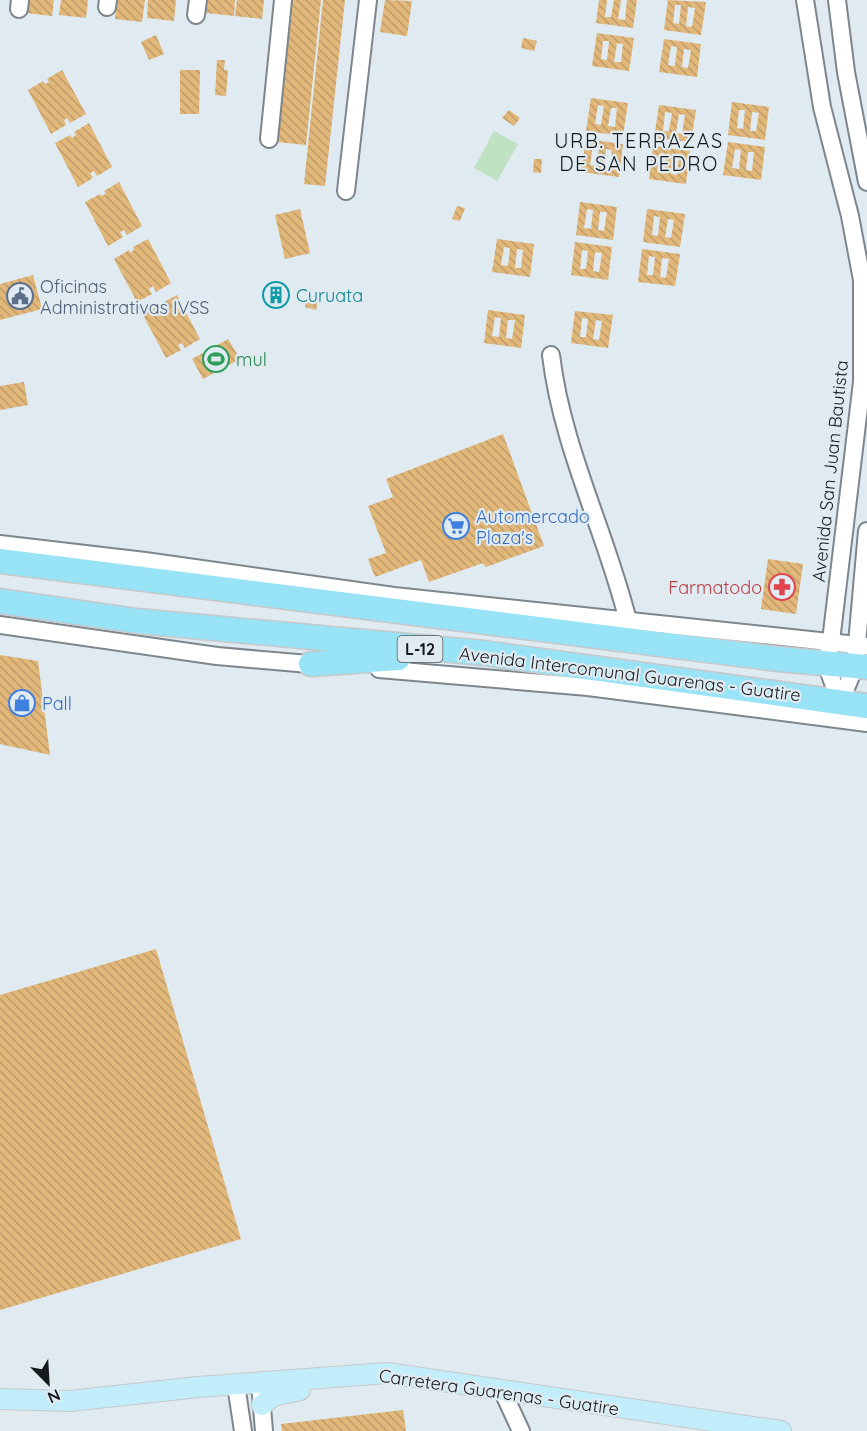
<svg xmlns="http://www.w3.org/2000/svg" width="867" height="1431" font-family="Quicksand,sans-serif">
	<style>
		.grass { fill: #bfe2c3 }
		.building { fill: url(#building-back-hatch); fill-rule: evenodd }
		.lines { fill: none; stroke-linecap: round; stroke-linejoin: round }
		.minor-casing { stroke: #7d868d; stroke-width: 20 }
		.major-casing { stroke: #c7c8c9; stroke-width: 22 }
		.highway-casing { stroke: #c7c8c9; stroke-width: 27 }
		.minor { stroke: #fff; stroke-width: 16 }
		.major { stroke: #c1eefa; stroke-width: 20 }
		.highway { stroke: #98e3f6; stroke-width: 24 }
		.labels { text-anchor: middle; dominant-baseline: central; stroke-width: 4.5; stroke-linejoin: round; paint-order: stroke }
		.shield { fill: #e0eaf1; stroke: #53585c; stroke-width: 1.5 }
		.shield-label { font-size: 16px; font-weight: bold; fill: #16191c }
		.service-label { font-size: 18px; fill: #4e5e75; stroke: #e0eaf1; text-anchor: start }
		.culture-label { font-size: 18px; fill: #0d838f; stroke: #e0eaf1; text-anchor: start }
		.leisure-label { font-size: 18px; fill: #27864d; stroke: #e0eaf1; text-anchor: start }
		.street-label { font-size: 18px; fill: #16191c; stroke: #e0eaf1 }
		.shop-label { font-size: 18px; fill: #366cbe; stroke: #e0eaf1; text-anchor: start }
		.health-label { font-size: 18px; fill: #be3a42; stroke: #e0eaf1; text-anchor: end }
		.neighbourhood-label { font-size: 20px; letter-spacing: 1.5px; fill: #16191c; stroke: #e0eaf1 }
	</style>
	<defs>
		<pattern id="building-back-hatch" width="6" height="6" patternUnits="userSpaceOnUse" patternTransform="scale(1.5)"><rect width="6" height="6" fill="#e1b77a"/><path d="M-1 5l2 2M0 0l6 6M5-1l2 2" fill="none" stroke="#c09d69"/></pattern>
	</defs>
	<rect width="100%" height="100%" fill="#e0eaf1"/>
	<path class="grass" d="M494 131 518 144 497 181 474 168Z"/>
	<g class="building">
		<path d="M26 0H54L52 16 25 13Z"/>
		<path d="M61 0H88L86 18 59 15Z"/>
		<path d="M117 0H145L142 22 115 19Z"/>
		<path d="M148 0H176L174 21 147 18Z"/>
		<path d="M208 0H235L234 16 206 13Z"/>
		<path d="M237 0H264L262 19 235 16Z"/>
		<path d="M292 0H321L306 145 277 142Z"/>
		<path d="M323 0H345L325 186 304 184Z"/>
		<path d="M385 0 412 1 407 36 380 32Z"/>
		<path d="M599 0H607L605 17H611L614 0H621L618 19 625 20 627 0H637L633 28 596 23Z"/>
		<path d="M668 0 706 2 701 35 664 30ZM675 5H681L679 24 673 23ZM688 7 695 8 692 27 686 26Z"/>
		<path d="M597 33 634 38 629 71 592 66ZM603 41H609L607 60 601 59ZM617 43 623 44 621 62H614Z"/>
		<path d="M156 35 164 54 149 60 141 42Z"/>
		<path d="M523 38 537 41 534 51 521 48Z"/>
		<path d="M664 39 701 44 697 77 659 72ZM671 46 677 47 675 66 668 65ZM684 49 691 50 688 68 682 67Z"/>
		<path d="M217 60H225L224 70H228L226 96 215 95Z"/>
		<path d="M62 70 86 114 70 123 67 118 64 120 66 125 51 134 28 90 43 81 45 84 49 82 47 79Z"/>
		<path d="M180 70H200L199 114H180Z"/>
		<path d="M591 98 628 103 623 136 586 131ZM598 105 604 106 601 125 595 124ZM611 108H617L615 127 608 126Z"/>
		<path d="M732 102 769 107 765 140 728 135ZM739 110H745L743 129 737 128ZM752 112 759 113 756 131H750Z"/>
		<path d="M659 105 696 110 691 142 654 138ZM665 112 672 113 669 131H663ZM679 114 685 115 682 134 676 133Z"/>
		<path d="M509 110 520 118 514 126 502 118Z"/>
		<path d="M89 123 112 167 97 176 94 171 90 173 93 178 78 187 55 143 70 135 72 138 76 135 74 132Z"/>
		<path d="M586 139 623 144 619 177 581 172ZM593 146 599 147 597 166 590 165ZM606 149 612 150 610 168 604 167Z"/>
		<path d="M728 142 765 147 761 180 723 175ZM735 149 741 150 739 169 732 168ZM748 152H754L752 171 746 170Z"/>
		<path d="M653 146 690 151 686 184 649 179ZM660 153 666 154 664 173 657 172ZM673 156H679L677 175 671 174Z"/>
		<path d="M534 159H542L541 173 533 172Z"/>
		<path d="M119 182 142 226 127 235 124 230 120 232 123 237 108 246 85 202 100 194 101 196 106 194 104 191Z"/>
		<path d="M580 202 617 207 613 240 576 235ZM587 209 593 210 591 229 584 228ZM600 212H607L604 231 598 230Z"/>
		<path d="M457 206 465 208 460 221 452 219Z"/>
		<path d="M300 209 310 253 285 259 275 215Z"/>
		<path d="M647 209 685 214 680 247 643 242ZM654 216 660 217 658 236 652 235ZM668 219 674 220 671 238 665 237Z"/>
		<path d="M148 239 171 283 156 292 153 286 149 289 152 294 137 302 114 259 129 250 130 253 134 250 133 247Z"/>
		<path d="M497 239 534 244 530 277 492 272ZM504 247 510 248 508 266 501 265ZM517 249 523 250 521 268H515Z"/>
		<path d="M575 242 612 247 608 280 571 275ZM582 250 588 251 586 269H580ZM595 252 602 253 599 272 593 271Z"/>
		<path d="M642 249 680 254 675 286 638 282ZM649 256 655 257 653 275H647ZM662 258 669 259 666 278 660 277Z"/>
		<path d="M33 275 42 309 0 320V284Z"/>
		<path d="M271 290 283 293 281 302 269 300Z"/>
		<path d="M177 295 200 339 185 348 182 343 178 345 181 350 166 358 143 315 158 306 159 309 163 307 162 303Z"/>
		<path d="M307 298 318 301 316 310 305 307Z"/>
		<path d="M488 310 525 315 521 348 484 343ZM495 317 501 318 499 337 492 336ZM508 320H515L512 339 506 338Z"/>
		<path d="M575 311 613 315 608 348 571 343ZM582 318 588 319 586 337H580ZM596 320 602 321 599 340 593 339Z"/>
		<path d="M228 339 240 359 203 379 192 359Z"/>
		<path d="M24 382 28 405 0 410V386Z"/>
		<path d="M503 434 544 546 486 567 483 563 429 582 421 560 375 577 368 559 386 553 368 506 393 497 386 479Z"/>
		<path d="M768 559 803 564 796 614 761 609Z"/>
		<path d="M0 655 38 661 50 755 0 744Z"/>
		<path d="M156 949 241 1239 0 1310V995Z"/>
		<path d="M403 1410 406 1431H282L281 1424Z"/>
	</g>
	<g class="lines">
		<defs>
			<g id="minor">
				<path d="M805 0 822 107 850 216 862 280V382L831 641 826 663 840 703"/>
				<path d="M837 0 846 72 867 182"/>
				<path d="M107 7 108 0"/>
				<path d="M19 9 20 0"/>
				<path d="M196 15 198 0"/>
				<path d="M269 139 283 0"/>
				<path d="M346 191 368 0"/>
				<path d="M551 355C562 448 606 532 628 621"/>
				<path d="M0 544 145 561 394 596 867 646"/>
				<path d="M0 625 217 656 320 665"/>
				<path d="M379 669 588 687 867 723"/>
				<path d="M840 703 855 666 867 531"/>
				<path d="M260 1383 264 1431"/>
				<path d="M236 1385 243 1431"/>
				<path d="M502 1390 521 1431"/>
			</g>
			<g id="major">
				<path d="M0 1399 70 1401 198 1387 387 1373 781 1431"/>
				<path d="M262 1405 273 1396 300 1390"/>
			</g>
			<g id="highway">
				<path d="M0 561 778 659 867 667"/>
				<path d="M0 601 137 621 484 653 867 706"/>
				<path d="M311 664 398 658"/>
			</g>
		</defs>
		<use href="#minor" class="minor-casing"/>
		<use href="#major" class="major-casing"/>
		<use href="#highway" class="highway-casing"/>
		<use href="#minor" class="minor"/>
		<use href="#major" class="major"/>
		<use href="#highway" class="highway"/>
	</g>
	<defs>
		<symbol id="building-ring" viewBox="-11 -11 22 22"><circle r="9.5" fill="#e0eaf1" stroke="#0f9aa8" stroke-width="1.5"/><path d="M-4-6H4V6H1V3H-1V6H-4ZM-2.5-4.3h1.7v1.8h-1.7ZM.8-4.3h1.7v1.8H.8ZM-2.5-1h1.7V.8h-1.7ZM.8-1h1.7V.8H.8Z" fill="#0f9aa8"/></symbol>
		<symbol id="civic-ring" viewBox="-11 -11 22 22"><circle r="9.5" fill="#e0eaf1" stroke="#5c6f8a" stroke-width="1.5"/><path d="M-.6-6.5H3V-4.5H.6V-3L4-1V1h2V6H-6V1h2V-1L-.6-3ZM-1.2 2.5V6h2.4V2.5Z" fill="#5c6f8a"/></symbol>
		<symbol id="stadium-ring" viewBox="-11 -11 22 22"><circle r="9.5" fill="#e0eaf1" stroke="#2e9e5b" stroke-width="1.5"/><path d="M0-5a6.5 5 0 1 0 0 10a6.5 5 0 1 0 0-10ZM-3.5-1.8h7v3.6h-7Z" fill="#2e9e5b"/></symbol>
		<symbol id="supermarket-ring" viewBox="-11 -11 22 22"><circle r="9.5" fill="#e0eaf1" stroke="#3f7fe0" stroke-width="1.5"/><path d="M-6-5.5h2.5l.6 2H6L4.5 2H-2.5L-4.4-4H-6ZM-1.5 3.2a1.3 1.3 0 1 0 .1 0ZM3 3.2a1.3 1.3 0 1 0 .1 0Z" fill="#3f7fe0"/></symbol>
		<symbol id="pharmacy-ring" viewBox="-11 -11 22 22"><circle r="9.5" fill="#e0eaf1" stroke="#e0444e" stroke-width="1.5"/><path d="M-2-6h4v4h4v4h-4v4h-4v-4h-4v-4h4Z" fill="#e0444e"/></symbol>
		<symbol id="shop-ring" viewBox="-11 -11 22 22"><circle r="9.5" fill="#e0eaf1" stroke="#3f7fe0" stroke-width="1.5"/><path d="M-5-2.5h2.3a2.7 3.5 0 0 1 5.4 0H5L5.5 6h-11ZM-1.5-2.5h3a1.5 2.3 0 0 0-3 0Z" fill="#3f7fe0"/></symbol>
	</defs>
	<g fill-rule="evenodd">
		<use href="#building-ring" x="261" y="280" width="30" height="30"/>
		<use href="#civic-ring" x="5" y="281" width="30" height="30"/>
		<use href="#stadium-ring" x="201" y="344" width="30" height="30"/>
		<use href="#supermarket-ring" x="441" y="511" width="30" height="30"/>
		<use href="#pharmacy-ring" x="767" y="572" width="30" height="30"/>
		<use href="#shop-ring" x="7" y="688" width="30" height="30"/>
	</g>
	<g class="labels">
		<rect class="shield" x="397.5" y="636" width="45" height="26" rx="4.5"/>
		<g class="shield-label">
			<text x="420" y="649">L-12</text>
		</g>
		<g class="service-label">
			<text x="40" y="286">Oficinas<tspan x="40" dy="21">Administrativas IVSS</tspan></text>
		</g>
		<g class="culture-label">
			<text x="296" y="295">Curuata</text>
		</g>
		<g class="leisure-label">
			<text x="236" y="359">mul</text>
		</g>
		<g class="street-label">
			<text transform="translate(830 471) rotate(-84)">Avenida San Juan Bautista</text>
			<text transform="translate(630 674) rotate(7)">Avenida Intercomunal Guarenas - Guatire</text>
			<text transform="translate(499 1392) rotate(8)">Carretera Guarenas - Guatire</text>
		</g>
		<g class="shop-label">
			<text x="476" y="516">Automercado<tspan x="476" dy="21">Plaza's</tspan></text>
			<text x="42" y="703">Pall</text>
		</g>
		<g class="health-label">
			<text x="762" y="587">Farmatodo</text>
		</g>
		<g class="neighbourhood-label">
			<text x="639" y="140">URB. TERRAZAS<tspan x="639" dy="23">DE SAN PEDRO</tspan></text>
		</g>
	</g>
	<g transform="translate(48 1383) rotate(156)" stroke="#e0eaf1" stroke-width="4.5" paint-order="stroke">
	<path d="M0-4.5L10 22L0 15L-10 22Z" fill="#16191c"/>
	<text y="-9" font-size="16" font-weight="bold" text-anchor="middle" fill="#16191c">N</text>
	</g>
</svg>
